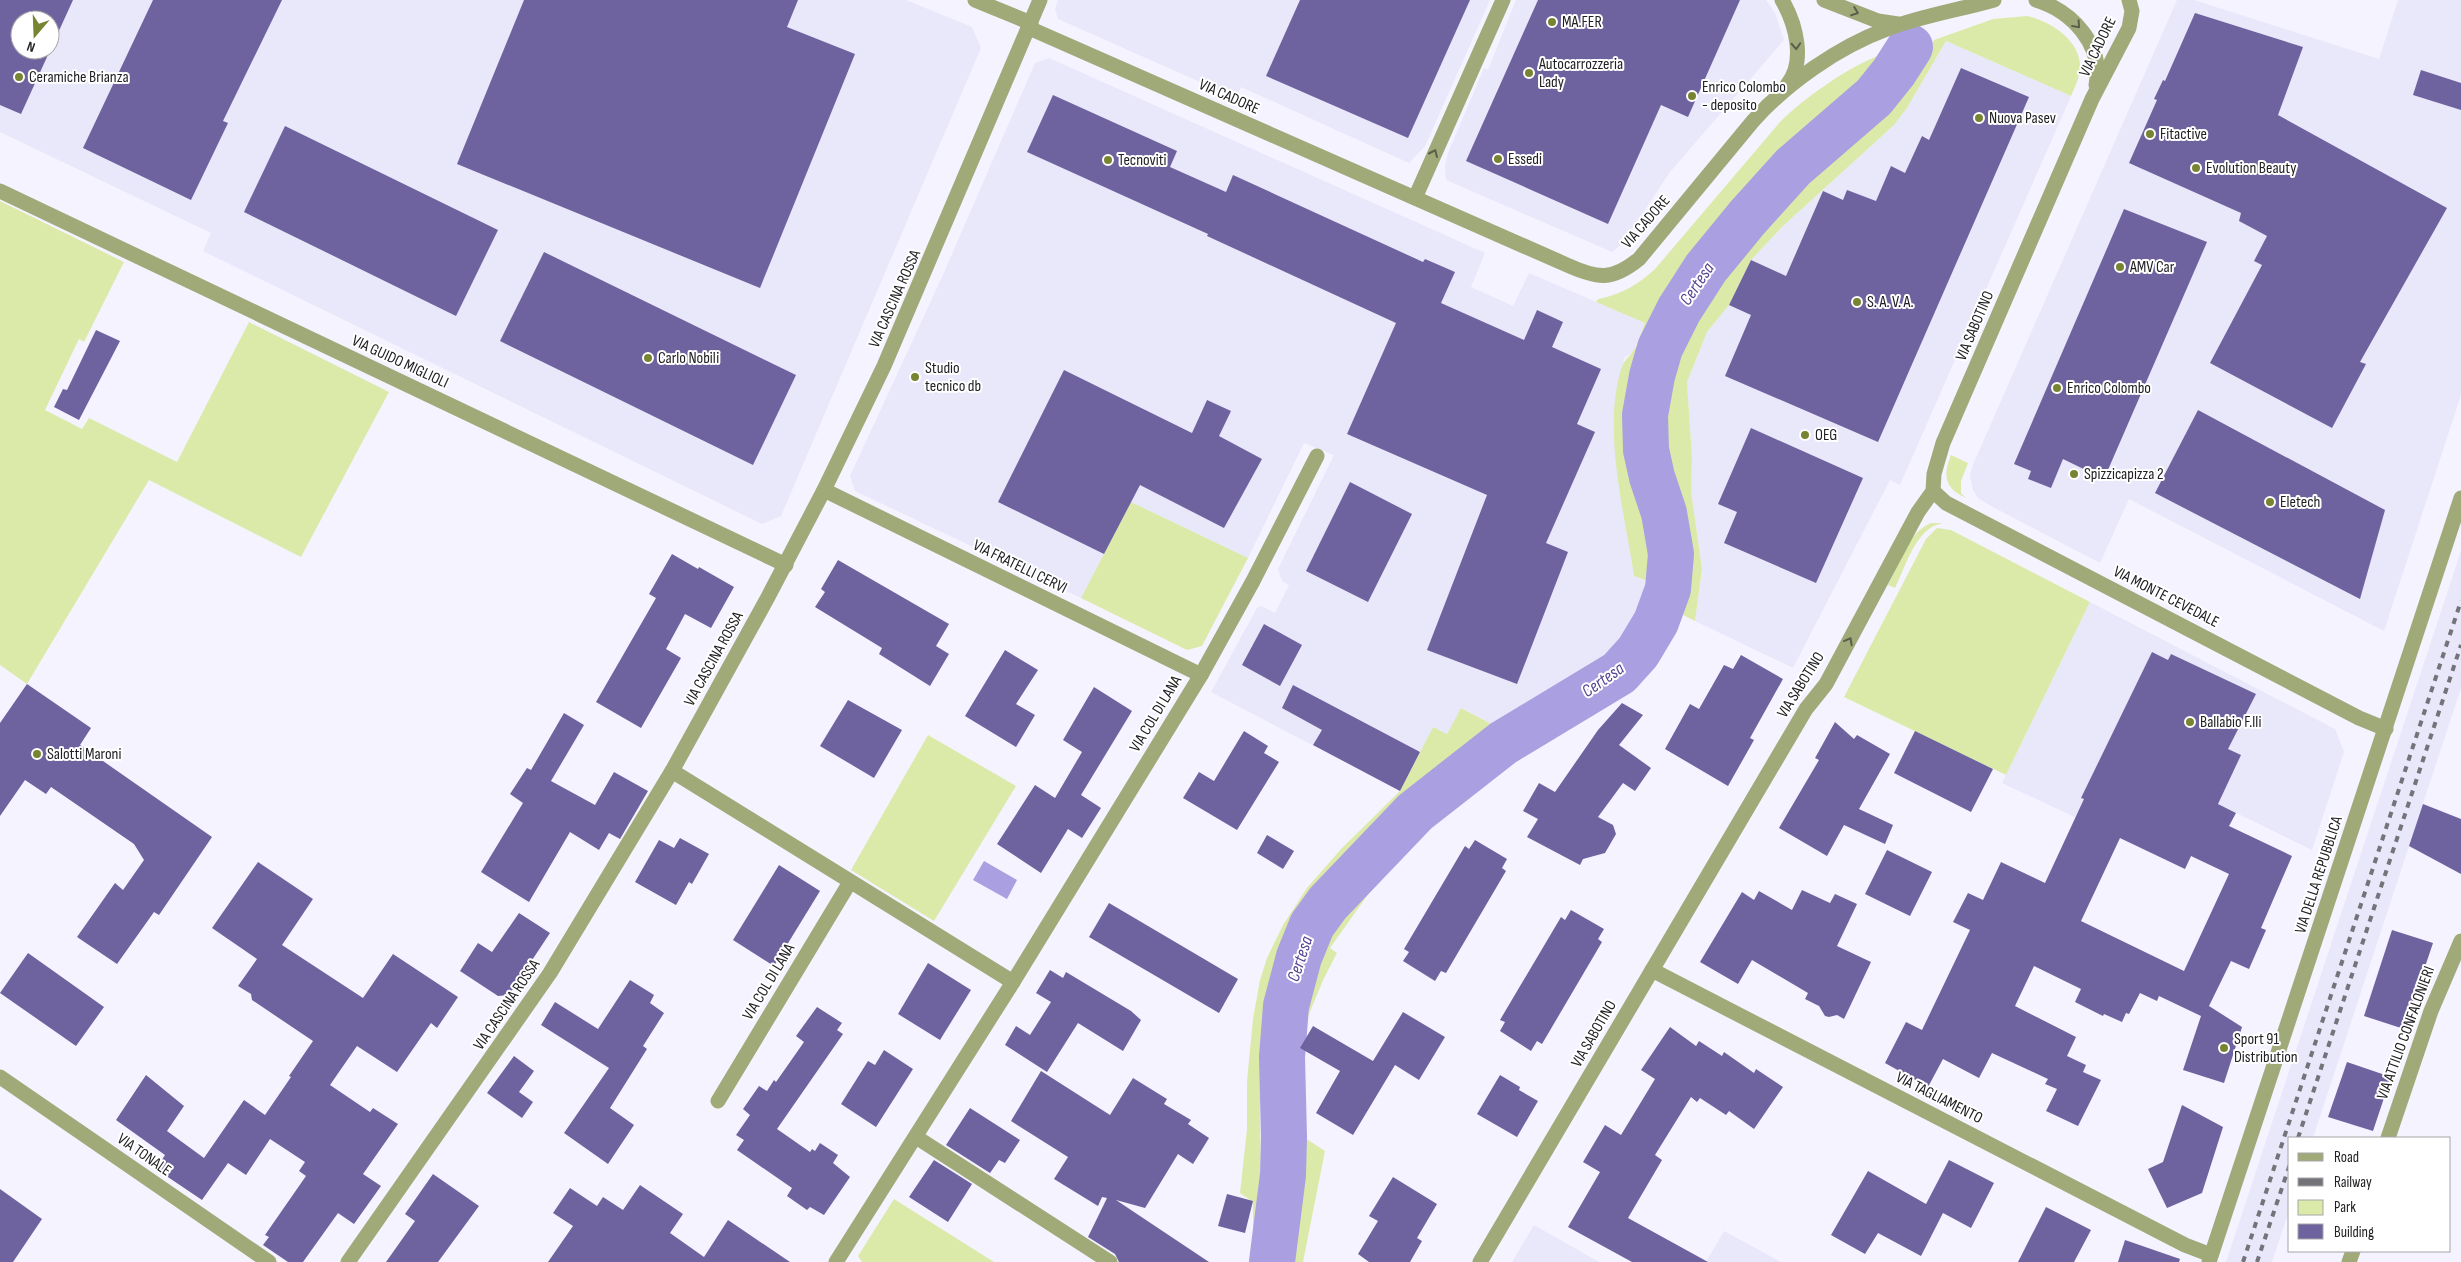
<svg xmlns="http://www.w3.org/2000/svg" width="2461" height="1262" font-family="'Sofia Sans Condensed',sans-serif">
	<style>
		.built { fill: #e9e7fa; fill-rule: evenodd }
		.green { fill: #dceaa9 }
		.water { fill: #aa9fe0 }
		.lines { fill: none; stroke-linecap: round; stroke-linejoin: round }
		.river { stroke: #aa9fe0; stroke-width: 46 }
		.building { fill: #6f639f; fill-rule: evenodd }
		.minor { stroke: #a0aa79; stroke-width: 15 }
		.rail { stroke: #74737a; stroke-width: 4; stroke-dasharray: 6 6; stroke-linecap: butt }
		.oneway { stroke: #5a5e4a }
		.poi-dot { fill: #778432; stroke: #fff; stroke-width: 2 }
		.labels { text-anchor: middle; dominant-baseline: central; stroke-width: 4; stroke-linejoin: round; paint-order: stroke }
		.poi-label { font-size: 16px; fill: #212024; stroke: #fff; text-anchor: start }
		.street-label { font-size: 16px; fill: #212024; stroke: #fff }
		.water-label { font-size: 18px; font-style: italic; fill: #574492; stroke: #fff }
	</style>
	<rect width="100%" height="100%" fill="#f5f3ff"/>
	<g class="built">
		<path d="M0 0H906L972 27 981 48 781 516 762 524 203 251 211 233 0 132ZM20 20H50V50H20Z"/>
		<path d="M1058 0H1490L1425 146 1409 163 1241 87 1236 98 1058 19 1055 9Z"/>
		<path d="M1516 0H1766L1775 13 1784 40 1670 172 1623 243 1612 252 1446 180 1445 166 1448 153 1484 68 1488 70Z"/>
		<path d="M2177 0H2194L2379 59 2398 0H2461V395L2384 631 2129 499 2100 563 1989 505 1978 498 1973 490 1970 476 1972 467Z"/>
		<path d="M1946 41 2071 96 1900 485 1890 480 1793 668 1695 621 1702 569 1691 491 1692 458 1687 382 1707 332 1729 305 1751 260 1782 227 1894 125 1907 108Z"/>
		<path d="M1049 58 1485 253 1471 287 1513 306 1529 273 1645 323 1634 351 1624 358 1617 465 1634 576 1648 581 1647 591 1641 612 1633 627 1624 641 1603 662 1575 684 1501 729 1462 708 1447 734 1433 727 1400 791 1211 692 1257 608 1261 606 1275 613 1289 585 1282 581 1278 569 1334 455 1304 443 1248 558 1131 502 1081 598 855 491 850 476 942 277 1035 63Z"/>
		<path d="M2461 551V688L2313 1138H2290V1208L2272 1262H2226Z"/>
		<path d="M2090 602 2335 729 2344 752 2312 850 2218 804 2185 869 2002 783Z"/>
		<path d="M1534 1225 1599 1262H1512Z"/>
		<path d="M1724 1231 1781 1262H1706Z"/>
	</g>
	<g class="green">
		<path d="M2027 16C2050 21 2080 40 2080 66 2080 77 2075 87 2071 96L1946 41 1907 108 1894 125 1782 227 1751 260 1729 305 1707 332 1687 382 1692 458 1691 491 1702 569 1695 621 1677 612 1682 583 1680 539 1655 456 1653 415 1657 387 1663 369 1686 323 1719 273 1770 207 1809 166 1836 146 1899 92 1913 76 1934 40 1993 19Z"/>
		<path d="M1887 53C1866 99 1800 142 1764 180 1714 232 1669 298 1641 365 1628 395 1623 450 1634 481 1637 488 1642 494 1645 500 1649 507 1653 529 1655 537 1658 558 1652 580 1646 600L1648 581 1634 576C1625 514 1603 435 1620 373 1624 359 1625 362 1633 351 1639 345 1641 331 1645 323L1596 302 1598 299C1620 295 1639 284 1655 269L1780 122C1804 98 1854 62 1887 53Z"/>
		<path d="M0 201 124 262 84 342 79 339 45 410 82 429 89 418 177 462 249 322 389 392 301 557 149 480 27 684 0 665Z"/>
		<path d="M1951 455 1968 463 1961 481V493L1966 498C1944 488 1943 475 1951 455Z"/>
		<path d="M1131 502 1248 558 1202 646 1187 650 1081 598Z"/>
		<path d="M1931 523H1943C1916 527 1906 566 1895 588L1888 585C1899 564 1908 532 1931 523Z"/>
		<path d="M1937 528 1951 530 2090 602 2006 775 1844 697 1926 539Z"/>
		<path d="M1461 708 1501 729C1451 759 1421 790 1381 831 1356 857 1322 883 1304 915 1268 975 1259 1055 1260 1124 1261 1145 1261 1251 1253 1262V1202L1240 1193 1247 1129V1081L1253 1019 1260 980 1267 958 1283 925 1307 888 1342 848 1400 791 1433 727 1447 734Z"/>
		<path d="M928 735 1016 786 934 921 851 870Z"/>
		<path d="M1391 862 1330 948 1337 953 1324 978 1306 1021 1299 1017C1303 990 1306 953 1324 931 1332 922 1344 915 1353 905 1366 890 1376 874 1391 862Z"/>
		<path d="M1302 1136 1325 1151 1303 1262H1288L1300 1185Z"/>
		<path d="M894 1199 994 1262H862L858 1256Z"/>
	</g>
	<path class="water" d="M984 861 1017 880 1007 899 973 880Z"/>
	<g class="lines">
		<path class="river" d="M1272 1262 1283 1175 1284 1137 1282 1057 1286 1006 1299 957 1312 925 1328 903 1415 812 1503 743 1619 673 1638 652 1656 622 1668 589 1671 554 1664 513 1652 477 1646 450 1645 415 1652 376 1660 348 1679 310 1706 268 1747 218 1793 167 1874 97 1894 72 1910 47"/>
	</g>
	<g class="building">
		<path d="M0 0H73L21 114 0 105ZM20 20H50V50H20Z"/>
		<path d="M153 0H282L223 121 228 123 191 200 83 148Z"/>
		<path d="M524 0H798L787 27 855 54 760 288 457 164Z"/>
		<path d="M1300 0H1470L1408 138 1266 76Z"/>
		<path d="M1538 0H1740L1688 117 1661 105 1608 224 1466 161Z"/>
		<path d="M2195 13 2303 47 2278 115 2447 208 2360 362 2366 364 2332 428 2210 363 2262 265 2254 261 2267 236 2239 221 2241 213 2129 163 2157 100 2154 99 2163 80 2165 81Z"/>
		<path d="M1961 68 2029 97 1878 442 1725 376 1751 315 1729 305 1751 260 1786 276 1823 191 1843 200 1847 190 1876 201 1891 166 1905 173 1922 136 1929 140Z"/>
		<path d="M2421 70 2461 83V110L2413 95Z"/>
		<path d="M1053 95 1177 151 1170 167 1226 192 1233 175 1423 262 1425 259 1455 272 1441 303 1524 340 1537 310 1563 322 1552 347 1601 369 1577 424 1595 432 1546 543 1568 552 1517 684 1427 650 1487 495 1347 434 1396 323 1207 236 1208 234 1027 152Z"/>
		<path d="M285 126 498 230 456 316 244 212Z"/>
		<path d="M2124 209 2207 242 2104 479 2063 459 2051 488 2028 479 2031 471 2014 464Z"/>
		<path d="M544 252 796 375 753 465 500 341Z"/>
		<path d="M96 330 120 341 79 420 54 407 63 389 67 390Z"/>
		<path d="M1064 370 1192 433 1207 400 1231 411 1219 436 1262 459 1224 528 1140 485 1104 554 998 502Z"/>
		<path d="M2198 410 2385 510 2360 599 2155 493Z"/>
		<path d="M1751 428 1863 478 1816 583 1724 543 1737 512 1718 504Z"/>
		<path d="M1350 482 1412 514 1368 602 1306 571Z"/>
		<path d="M672 554 698 569 699 567 734 587 711 628 685 614 666 649 681 658 641 728 596 702 656 598 649 594Z"/>
		<path d="M838 560 949 624 936 646 949 654 930 686 879 654 882 648 815 607 825 592 821 589Z"/>
		<path d="M1264 624 1302 645 1280 686 1242 665Z"/>
		<path d="M1005 650 1038 670 1016 704 1035 715 1016 747 965 716Z"/>
		<path d="M2152 652 2168 660 2171 654 2256 694 2228 749 2241 755 2218 804 2236 813 2229 826 2292 856 2261 928 2266 930 2249 969 2231 961 2209 1006 2242 1027 2224 1083 2183 1070 2201 1016 2159 996 2157 1001 2140 993 2129 1014 2126 1013 2122 1022 2104 1014 2103 1016 2075 1002 2081 989 2034 966 2015 1006 2076 1037 2067 1056 2086 1065 2083 1072 2101 1080 2078 1126 2046 1111 2057 1089 2045 1084 2048 1079 1992 1053 1979 1078 1943 1059 1928 1087 1885 1063 1906 1022 1922 1030 1970 930 1953 922 1968 893 1983 900 2001 862 2045 883 2084 799 2081 798ZM2120 838 2185 869 2191 856 2229 874 2184 971 2081 921Z"/>
		<path d="M1741 655 1783 679 1750 738 1754 740 1728 786 1665 749 1690 704 1699 709 1724 665 1733 669Z"/>
		<path d="M27 684 91 728 80 745 212 837 159 915 154 912 117 964 77 937 115 883 123 890 144 860 134 844 51 787 46 794 25 780 0 816V723Z"/>
		<path d="M1293 685 1420 752 1400 791 1313 745 1322 730 1282 708Z"/>
		<path d="M1094 687 1132 711 1081 795 1101 808 1082 838 1068 829 1041 873 997 844 1035 785 1055 798 1082 752 1063 740Z"/>
		<path d="M848 700 902 730 874 778 820 746Z"/>
		<path d="M1622 703 1643 715 1619 745 1651 768 1635 791 1623 783 1598 817 1613 825 1616 834 1605 853 1583 859 1580 865 1527 837 1538 819 1523 811 1539 783 1555 792 1598 730Z"/>
		<path d="M564 713 584 725 551 781 595 805 614 772 648 791 620 839 609 833 599 850 570 832 529 902 481 872 523 803 510 794 527 768 531 770Z"/>
		<path d="M1835 722 1854 739 1857 735 1890 754 1859 809 1893 825 1885 844 1844 825 1827 856 1779 828 1819 760 1815 758Z"/>
		<path d="M1244 731 1268 746 1264 753 1279 762 1237 830 1183 798 1199 772 1214 781Z"/>
		<path d="M1915 731 1993 769 1971 812 1894 773Z"/>
		<path d="M2423 804 2461 819V874L2409 846Z"/>
		<path d="M1267 835 1294 851 1283 869 1257 853Z"/>
		<path d="M680 838 709 854 692 884 689 882 676 905 635 882 659 840 674 848Z"/>
		<path d="M1475 840 1507 859 1502 868 1506 871 1446 973 1441 971 1435 981 1403 961 1409 952 1404 949 1465 846 1469 849Z"/>
		<path d="M1887 850 1932 872 1910 916 1865 894Z"/>
		<path d="M258 862 313 899 282 945 363 998 393 954 458 997 437 1028 431 1023 397 1072 357 1046 330 1085 370 1112 373 1108 398 1124 363 1174 381 1186 354 1224 338 1213 303 1262H288L263 1245 269 1237 265 1235 306 1176 299 1171 305 1162 270 1139 246 1175 228 1163 202 1200 156 1169 165 1155 116 1120 146 1075 184 1106 167 1131 204 1158 244 1100 265 1115 291 1077 289 1076 313 1041 252 1000 251 994 238 986 257 959 212 928Z"/>
		<path d="M779 865 820 891 774 966 733 940Z"/>
		<path d="M1802 890 1830 903 1835 894 1857 904 1837 946 1871 962 1844 1019 1837 1015 1829 1017 1825 1016 1819 1006 1805 999 1808 993 1752 960 1738 984 1700 962 1742 892 1754 900 1759 891 1792 910Z"/>
		<path d="M1109 903 1238 979 1219 1013 1089 937Z"/>
		<path d="M1571 910 1604 929 1598 939 1602 942 1542 1044 1537 1041 1531 1051 1500 1031 1505 1022 1500 1020 1561 917 1565 920Z"/>
		<path d="M519 913 550 933 509 995 498 996 460 971 478 943 492 952Z"/>
		<path d="M2392 930 2433 943 2404 1029 2364 1016Z"/>
		<path d="M28 953 104 1007 76 1046 0 993Z"/>
		<path d="M928 963 971 990 940 1040 898 1014Z"/>
		<path d="M1050 970 1063 978 1066 972 1131 1011 1141 1020 1123 1051 1078 1023 1047 1072 1005 1045 1016 1026 1030 1035 1051 1002 1036 993Z"/>
		<path d="M630 980 654 995 650 1003 664 1013 643 1046 647 1049 610 1108 634 1125 608 1164 564 1133 609 1068 541 1025 555 1002 598 1029Z"/>
		<path d="M817 1007 842 1023 837 1030 843 1034 777 1129 810 1152 812 1149 815 1151 820 1143 838 1155 833 1163 850 1177 824 1215 810 1207 807 1210 787 1196 792 1188 737 1150 744 1140 736 1135 750 1115 743 1109 759 1086 767 1091 774 1080 776 1082 804 1042 796 1036Z"/>
		<path d="M1403 1012 1445 1037 1419 1080 1395 1065 1353 1135 1316 1113 1340 1071 1300 1048 1313 1026 1373 1061Z"/>
		<path d="M1670 1027 1696 1046 1699 1041 1722 1056 1724 1052 1754 1073 1756 1069 1783 1087 1754 1129 1729 1111 1726 1115 1700 1098 1697 1102 1691 1097 1655 1155 1662 1160 1628 1218 1708 1262H1632L1568 1227 1600 1172 1583 1162 1605 1125 1621 1135 1655 1079 1641 1070Z"/>
		<path d="M884 1050 913 1069 876 1127 841 1104 868 1061 875 1065Z"/>
		<path d="M514 1056 534 1071 519 1092 533 1102 522 1118 487 1093Z"/>
		<path d="M2347 1062 2391 1077 2373 1131 2328 1117Z"/>
		<path d="M1041 1071 1110 1115 1133 1078 1167 1099 1164 1104 1191 1120 1188 1124 1209 1138 1193 1164 1178 1154 1145 1208 1116 1200 1209 1262H1119L1115 1254 1088 1237 1107 1198 1102 1197 1098 1206 1054 1179 1068 1157 1011 1121Z"/>
		<path d="M1500 1075 1520 1087 1519 1090 1538 1101 1517 1137 1477 1114Z"/>
		<path d="M2182 1105 2223 1127 2202 1193 2167 1208 2148 1169 2163 1162Z"/>
		<path d="M970 1108 1020 1140 1005 1163 999 1160 990 1173 946 1145Z"/>
		<path d="M934 1160 972 1184 948 1222 909 1197Z"/>
		<path d="M1949 1160 1994 1183 1971 1228 1943 1213 1921 1256 1878 1233 1865 1254 1831 1235 1868 1171 1926 1204Z"/>
		<path d="M433 1174 479 1206 438 1262H386L415 1221 405 1214Z"/>
		<path d="M1393 1177 1437 1204 1417 1238 1422 1241 1410 1262H1369L1358 1254 1378 1221 1369 1216Z"/>
		<path d="M640 1185 683 1214 670 1233 704 1257 728 1220 790 1262H548L573 1226 553 1213 570 1188 597 1206 603 1197 623 1210Z"/>
		<path d="M0 1189 42 1219 13 1262H0Z"/>
		<path d="M1227 1194 1253 1201 1245 1233 1218 1226Z"/>
		<path d="M2046 1207 2091 1230 2074 1262H2018Z"/>
		<path d="M2125 1240 2180 1259 2179 1262H2118Z"/>
	</g>
	<g class="lines">
		<g class="minor">
			<path d="M975 0 1031 23"/>
			<path d="M1782 0C1796 24 1806 62 1787 85"/>
			<path d="M1824 0 1878 21 1898 24"/>
			<path d="M2036 0C2072 11 2104 45 2096 85"/>
			<path d="M1029 28 1567 265C1598 279 1612 281 1639 259L1753 121C1787 83 1838 47 1887 29 1921 16 1959 10 1994 0"/>
			<path d="M0 191 786 565"/>
			<path d="M1415 198 1503 0"/>
			<path d="M824 490 1201 675"/>
			<path d="M1933 491 1946 503 2359 718 2386 729"/>
			<path d="M672 771 1013 982"/>
			<path d="M1652 970 2185 1245 2211 1255"/>
			<path d="M0 1077 269 1262"/>
			<path d="M718 1101 850 882"/>
			<path d="M916 1137 1110 1262"/>
			<path d="M2388 1138 2431 1011 2461 941"/>
			<path d="M348 1262 550 973 672 771 768 597 824 490 884 366 1040 0"/>
			<path d="M836 1262 1013 982 1201 675 1253 581 1317 456"/>
			<path d="M1480 1262 1806 709 1826 684 1918 512 1933 491 1934 474 1943 443 2092 99 2129 28 2132 11 2129 0"/>
			<path d="M2209 1262 2461 498"/>
			<path d="M2349 1262 2353 1251"/>
		</g>
		<g class="rail">
			<path d="M2298 1138 2461 645"/>
			<path d="M2243 1262 2461 601"/>
			<path d="M2257 1262 2290 1164"/>
		</g>
	</g>
	<defs><path id="oneway-chevron" d="M-2-3.5L2.5 0L-2 3.5" fill="none" stroke-width="1.6" stroke-linecap="round" stroke-linejoin="round" transform="scale(1.25)"/></defs>
	<g class="oneway">
		<use href="#oneway-chevron" transform="translate(1855 12) rotate(21)"/>
		<use href="#oneway-chevron" transform="translate(2077 25) rotate(48)"/>
		<use href="#oneway-chevron" transform="translate(1796 46) rotate(87)"/>
		<use href="#oneway-chevron" transform="translate(1434 153) rotate(-66)"/>
		<use href="#oneway-chevron" transform="translate(1849 641) rotate(-62)"/>
	</g>
	<g class="poi-dot">
		<circle cx="1552" cy="22" r="5"/>
		<circle cx="1529" cy="73" r="5"/>
		<circle cx="19" cy="77" r="5"/>
		<circle cx="1692" cy="96" r="5"/>
		<circle cx="1979" cy="118" r="5"/>
		<circle cx="2150" cy="134" r="5"/>
		<circle cx="1498" cy="159" r="5"/>
		<circle cx="1108" cy="160" r="5"/>
		<circle cx="2196" cy="168" r="5"/>
		<circle cx="2120" cy="267" r="5"/>
		<circle cx="1857" cy="302" r="5"/>
		<circle cx="648" cy="358" r="5"/>
		<circle cx="915" cy="377" r="5"/>
		<circle cx="2057" cy="388" r="5"/>
		<circle cx="1805" cy="435" r="5"/>
		<circle cx="2074" cy="474" r="5"/>
		<circle cx="2270" cy="502" r="5"/>
		<circle cx="2190" cy="722" r="5"/>
		<circle cx="37" cy="754" r="5"/>
		<circle cx="2224" cy="1048" r="5"/>
	</g>
	<g class="labels">
		<g class="poi-label">
			<text x="1562" y="22">MA.FER</text>
			<text x="1539" y="64">Autocarrozzeria<tspan x="1539" dy="18">Lady</tspan></text>
			<text x="29" y="77">Ceramiche Brianza</text>
			<text x="1702" y="87">Enrico Colombo<tspan x="1702" dy="18">- deposito</tspan></text>
			<text x="1989" y="118">Nuova Pasev</text>
			<text x="2160" y="134">Fitactive</text>
			<text x="1508" y="159">Essedi</text>
			<text x="1118" y="160">Tecnoviti</text>
			<text x="2206" y="168">Evolution Beauty</text>
			<text x="2130" y="267">AMV Car</text>
			<text x="1867" y="302">S. A. V. A.</text>
			<text x="658" y="358">Carlo Nobili</text>
			<text x="925" y="368">Studio<tspan x="925" dy="18">tecnico db</tspan></text>
			<text x="2067" y="388">Enrico Colombo</text>
			<text x="1815" y="435">OEG</text>
			<text x="2084" y="474">Spizzicapizza 2</text>
			<text x="2280" y="502">Eletech</text>
			<text x="2200" y="722">Ballabio F.lli</text>
			<text x="47" y="754">Salotti Maroni</text>
			<text x="2234" y="1039">Sport 91<tspan x="2234" dy="18">Distribution</tspan></text>
		</g>
		<g class="street-label">
			<text transform="translate(2098 47) rotate(-64)">VIA CADORE</text>
			<text transform="translate(1229 97) rotate(24)">VIA CADORE</text>
			<text transform="translate(1646 222) rotate(-49)">VIA CADORE</text>
			<text transform="translate(895 299) rotate(-66)">VIA CASCINA ROSSA</text>
			<text transform="translate(1975 326) rotate(-67)">VIA SABOTINO</text>
			<text transform="translate(400 362) rotate(25)">VIA GUIDO MIGLIOLI</text>
			<text transform="translate(1020 567) rotate(26)">VIA FRATELLI CERVI</text>
			<text transform="translate(2166 597) rotate(27)">VIA MONTE CEVEDALE</text>
			<text transform="translate(714 659) rotate(-61)">VIA CASCINA ROSSA</text>
			<text transform="translate(1801 685) rotate(-58)">VIA SABOTINO</text>
			<text transform="translate(1156 714) rotate(-59)">VIA COL DI LANA</text>
			<text transform="translate(2319 875) rotate(-72)">VIA DELLA REPUBBLICA</text>
			<text transform="translate(769 982) rotate(-59)">VIA COL DI LANA</text>
			<text transform="translate(507 1005) rotate(-56)">VIA CASCINA ROSSA</text>
			<text transform="translate(2406 1033) rotate(-70)">VIA ATTILIO CONFALONIERI</text>
			<text transform="translate(1594 1034) rotate(-60)">VIA SABOTINO</text>
			<text transform="translate(1939 1098) rotate(27)">VIA TAGLIAMENTO</text>
			<text transform="translate(144 1155) rotate(35)">VIA TONALE</text>
		</g>
		<g class="water-label">
			<text transform="translate(1697 284) rotate(-56)">Certesa</text>
			<text transform="translate(1603 680) rotate(-35)">Certesa</text>
			<text transform="translate(1300 959) rotate(-72)">Certesa</text>
		</g>
	</g>
	<rect x="2288" y="1137" width="162" height="115" fill="#ffffff" stroke="#a6a6a7"/>
	<rect x="2298" y="1153" width="25" height="8" fill="#a0aa79" stroke="#a6a6a7"/>
	<text x="2334" y="1162" font-size="15" fill="#212024">Road</text>
	<rect x="2298" y="1178" width="25" height="8" fill="#74737a" stroke="#a6a6a7"/>
	<text x="2334" y="1187" font-size="15" fill="#212024">Railway</text>
	<rect x="2298" y="1200" width="25" height="15" fill="#dceaa9" stroke="#a6a6a7"/>
	<text x="2334" y="1212" font-size="15" fill="#212024">Park</text>
	<rect x="2298" y="1224" width="25" height="15" fill="#6f639f" stroke="#a6a6a7"/>
	<text x="2334" y="1237" font-size="15" fill="#212024">Building</text>
	<g transform="translate(35 35) rotate(199)"><circle r="24" fill="#ffffff" stroke="#a6a6a7"/>
	<path d="M0-4L9 19L0 12L-9 19Z" fill="#778432"/>
	<text y="-8" font-size="14" font-weight="bold" text-anchor="middle" fill="#212024">N</text>
	</g>
</svg>
